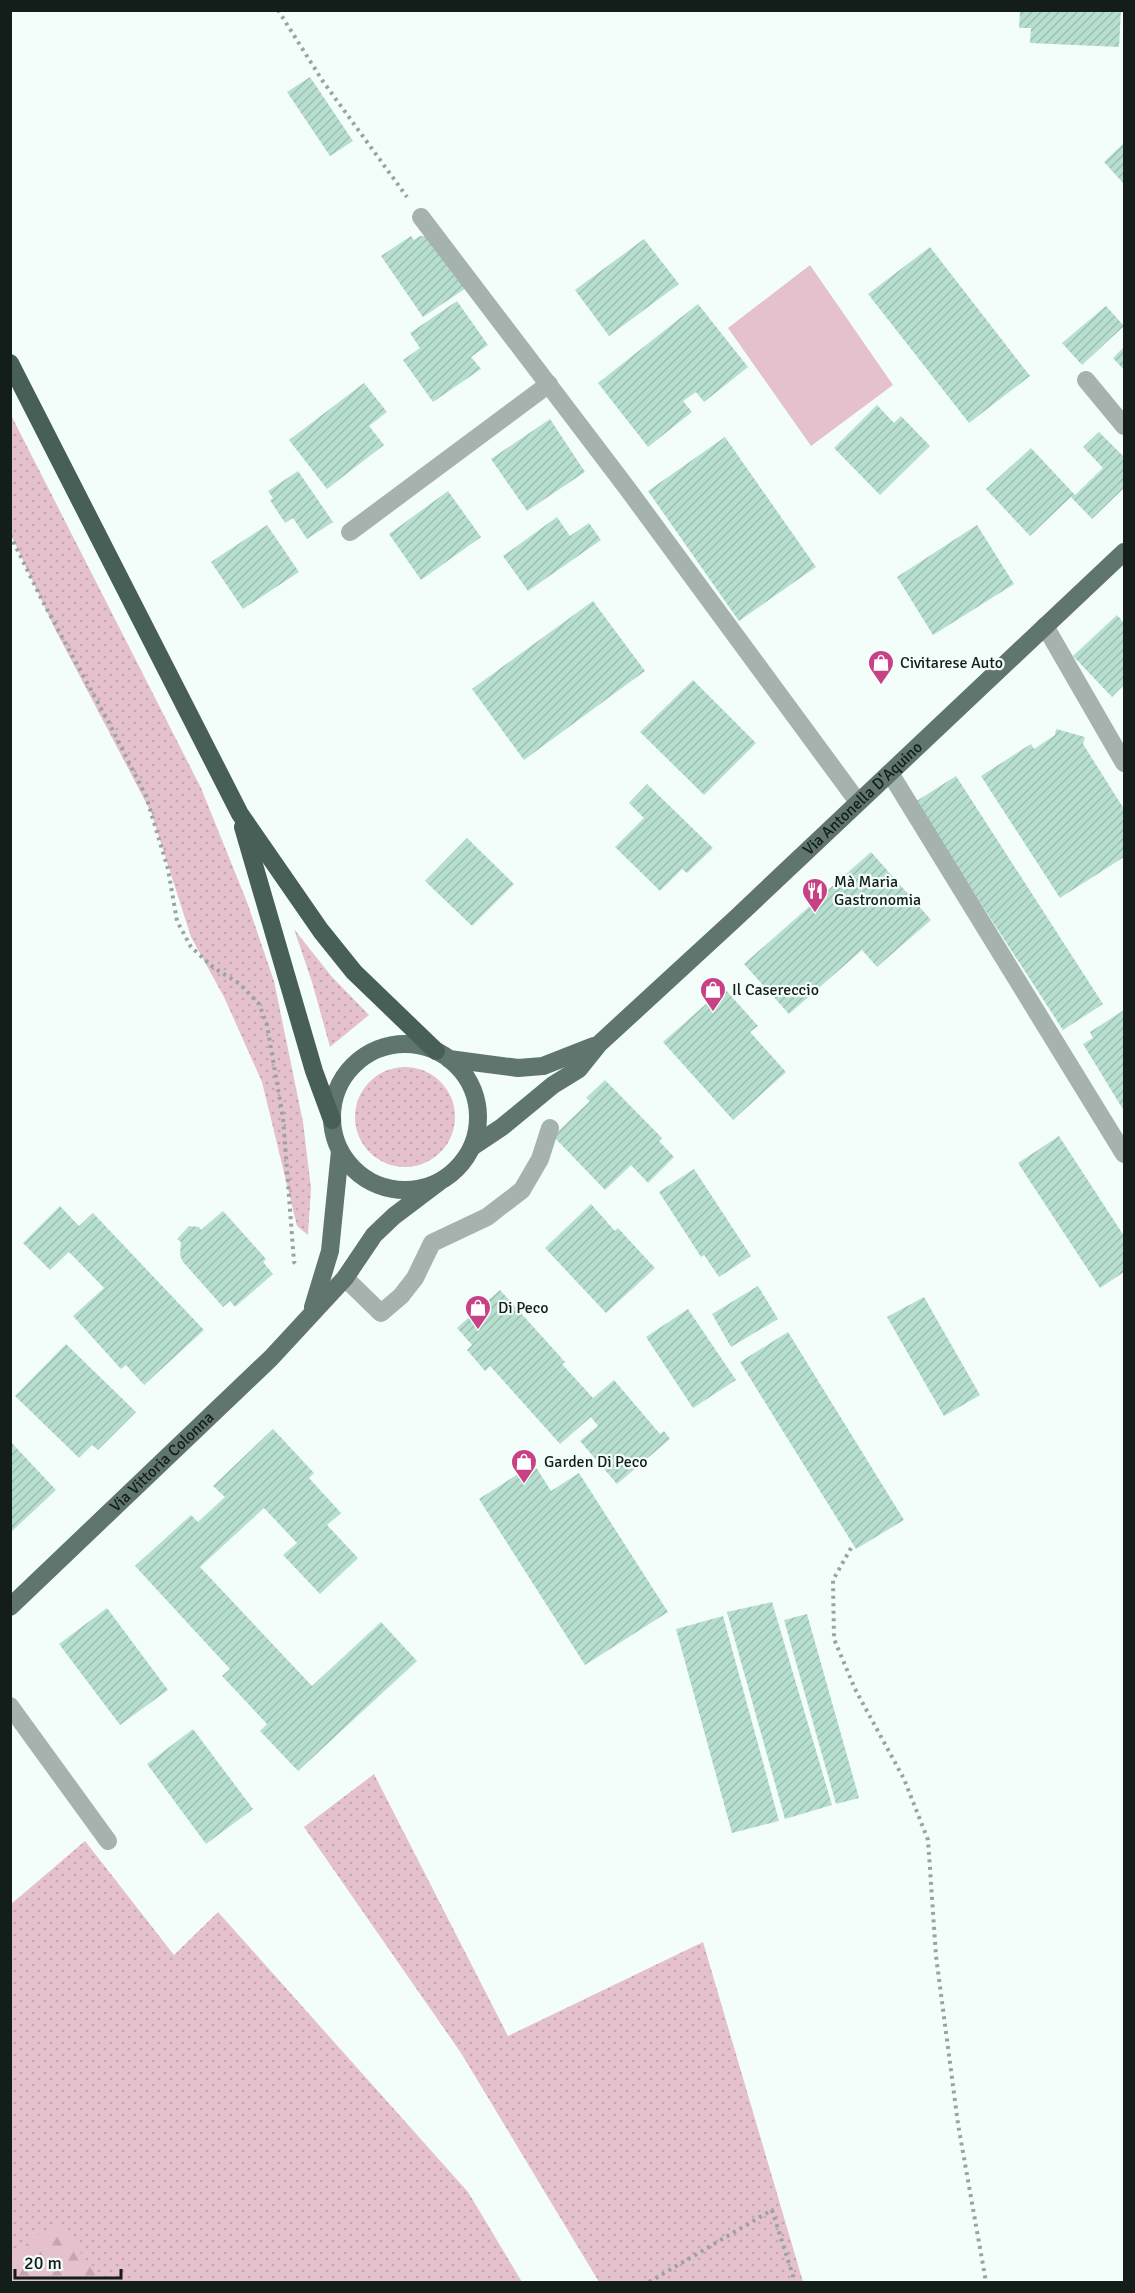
<svg xmlns="http://www.w3.org/2000/svg" width="1135" height="2293" font-family="Signika,sans-serif">
	<style>
		.grass { fill: url(#grass-dots) }
		.forest { fill: url(#forest-firs) }
		.garden { fill: #e5c1ce }
		.building { fill: url(#building-hatch) }
		.lines { fill: none; stroke-linecap: round; stroke-linejoin: round }
		.path { stroke: #99a4a0; stroke-width: 4; stroke-dasharray: 3 4.5; stroke-linecap: butt }
		.lane { stroke: #a6b2ad; stroke-width: 18 }
		.street { stroke: #a6b2ad; stroke-width: 18 }
		.primary { stroke: #60756d; stroke-width: 18 }
		.highway { stroke: #475f56; stroke-width: 18 }
		.labels { text-anchor: middle; dominant-baseline: central; stroke-width: 4.5; stroke-linejoin: round; paint-order: stroke }
		.poi-label { font-size: 16px; fill: #131d19; stroke: #f3fefa; text-anchor: start }
		.street-label { font-size: 16px; fill: #131d19; stroke: #f3fefa }
	</style>
	<defs>
		<pattern id="grass-dots" width="8" height="8" patternUnits="userSpaceOnUse" patternTransform="scale(1.5)"><rect width="8" height="8" fill="#e5c1ce"/><path d="M2 2h.1M6 6h.1" fill="none" stroke="#c4a5b0" stroke-width="1.8" stroke-linecap="round"/></pattern>
		<pattern id="forest-firs" width="22" height="20" patternUnits="userSpaceOnUse" patternTransform="scale(1.5)"><rect width="22" height="20" fill="#e5c1ce"/><path d="M5 1l3.5 6h-7zM16 11l3.5 6h-7z" fill="#c4a5b0"/></pattern>
		<pattern id="building-hatch" width="6" height="6" patternUnits="userSpaceOnUse" patternTransform="scale(1.5)"><rect width="6" height="6" fill="#b7dfcf"/><path d="M-1 1l2-2M0 6l6-6M5 7l2-2" fill="none" stroke="#9cbfb1"/></pattern>
	</defs>
	<rect width="100%" height="100%" fill="#f3fefa"/>
	<g class="grass">
		<path d="M11 415 201 788 247 902 274 981 303 1122 311 1188 308 1235 297 1226 262 1082 224 997 191 937 151 812 55 629 11 535Z"/>
		<path d="M294 929 332 977 369 1015 330 1047 312 982Z"/>
		<circle cx="405" cy="1117" r="50"/>
		<path d="M374 1774 508 2036 703 1942 803 2282H599L461 2053 304 1827Z"/>
		<path d="M85 1841 174 1955 218 1912 468 2192 522 2282H23L10 2264V1905Z"/>
	</g>
	<path class="forest" d="M60 2223 101 2282H11V2259L34 2237Z"/>
	<path class="garden" d="M810 265 893 385 811 446 728 328Z"/>
	<g class="building">
		<path d="M1020 10H1121L1119 47 1030 43 1031 28H1019Z"/>
		<path d="M310 77 353 141 330 156 287 92Z"/>
		<path d="M1124 143V184L1104 162Z"/>
		<path d="M411 236 414 240 420 236H426L466 288 423 317 381 256Z"/>
		<path d="M644 239 679 284 609 336 575 290Z"/>
		<path d="M930 247 1030 376 969 423 868 294Z"/>
		<path d="M457 301 488 345 471 357 481 369 433 402 403 360 420 348 410 333Z"/>
		<path d="M698 304 748 367 704 402 696 392 683 401 692 412 648 447 598 383Z"/>
		<path d="M1106 306 1124 326 1082 365 1062 343Z"/>
		<path d="M1124 347V370L1113 358Z"/>
		<path d="M364 383 387 412 369 426 384 445 327 489 289 440Z"/>
		<path d="M877 405 894 423 901 416 930 446 880 495 834 448Z"/>
		<path d="M550 419 585 472 527 511 491 459Z"/>
		<path d="M1099 432 1124 457V488L1092 519 1071 497 1030 536 986 489 1031 448 1075 495 1103 468 1083 447Z"/>
		<path d="M725 437 816 567 739 621 648 491Z"/>
		<path d="M298 471 333 522 307 539 293 518 285 523 270 500 273 498 268 491Z"/>
		<path d="M448 491 481 537 421 580 389 534Z"/>
		<path d="M557 517 570 536 589 523 601 540 528 591 503 556Z"/>
		<path d="M267 525 299 572 243 609 211 562Z"/>
		<path d="M977 525 1014 584 933 635 897 577Z"/>
		<path d="M593 601 645 671 524 760 472 689Z"/>
		<path d="M1117 615 1124 623V685L1112 697 1073 656Z"/>
		<path d="M693 680 756 743 704 795 640 732Z"/>
		<path d="M1056 729 1085 737 1083 744 1124 809V857L1060 898 981 776 1031 744 1034 749 1055 735Z"/>
		<path d="M956 776 1103 1004 1063 1030 915 802Z"/>
		<path d="M647 784 713 848 687 873 682 869 660 891 615 847 644 818 629 803Z"/>
		<path d="M467 838 514 884 472 926 425 881Z"/>
		<path d="M871 852 931 920 877 967 862 950 789 1014 744 964Z"/>
		<path d="M724 988 758 1026 750 1032 786 1072 733 1120 663 1042Z"/>
		<path d="M1124 1010V1111L1083 1044 1093 1038 1090 1032Z"/>
		<path d="M605 1080 662 1138 659 1141 674 1157 648 1183 631 1165 605 1190 553 1136 590 1101 586 1098Z"/>
		<path d="M1059 1136 1124 1236V1272L1100 1288 1018 1163Z"/>
		<path d="M694 1169 751 1256 719 1277 704 1255 701 1257 659 1192Z"/>
		<path d="M591 1204 615 1231 618 1228 655 1268 606 1313 545 1248Z"/>
		<path d="M60 1206 79 1226 93 1213 204 1330 144 1385 126 1365 121 1369 73 1316 104 1288 69 1252 50 1270 23 1243Z"/>
		<path d="M223 1211 266 1259 263 1262 273 1274 235 1307 230 1301 223 1307 183 1262 180 1255 181 1242 177 1239 189 1226 199 1227 201 1230Z"/>
		<path d="M758 1286 778 1319 731 1347 712 1314Z"/>
		<path d="M500 1290 565 1362 562 1364 593 1398 614 1380 660 1434 664 1431 670 1439 617 1484 580 1441 598 1426 591 1417 560 1444 490 1366 485 1371 467 1350 472 1345 457 1328Z"/>
		<path d="M924 1297 980 1395 944 1416 887 1317Z"/>
		<path d="M688 1309 736 1380 693 1408 646 1337Z"/>
		<path d="M788 1332 904 1520 856 1549 740 1362Z"/>
		<path d="M66 1344 136 1412 98 1450 92 1445 79 1458 15 1396Z"/>
		<path d="M273 1429 314 1473 309 1478 341 1513 327 1525 358 1558 320 1594 283 1555 297 1543 264 1508 200 1567 312 1686 381 1622 417 1661 298 1771 260 1731 267 1724 222 1676 230 1669 135 1566 191 1515 198 1522 225 1497 213 1486Z"/>
		<path d="M10 1441 56 1490 10 1533Z"/>
		<path d="M534 1464 551 1491 579 1473 668 1612 585 1665 479 1499Z"/>
		<path d="M772 1602 832 1805 785 1819 727 1612Z"/>
		<path d="M107 1608 168 1690 120 1725 59 1644Z"/>
		<path d="M807 1614 859 1798 836 1804 784 1620Z"/>
		<path d="M723 1616 779 1821 732 1833 676 1629Z"/>
		<path d="M193 1729 253 1809 206 1844 147 1764Z"/>
	</g>
	<g class="lines">
		<g class="path">
			<path d="M278 10 322 80 407 197"/>
			<path d="M10 535 43 602 108 721 146 796 168 869 177 921 191 947 214 968 240 984 259 1004 267 1025 283 1118 294 1262 298 1267"/>
			<path d="M851 1548 833 1580 834 1639 855 1689 904 1779 928 1840 936 1956 958 2124 986 2282"/>
			<path d="M649 2282 772 2210 795 2282"/>
		</g>
		<g class="lane">
			<path d="M421 217 627 488 858 802"/>
			<path d="M1086 380 1124 426"/>
			<path d="M350 532 549 384"/>
			<path d="M1045 626 1124 763"/>
			<path d="M890 773 1124 1154"/>
			<path d="M10 1706 108 1841"/>
		</g>
		<path class="street" d="M345 1278 381 1313 401 1296 415 1278 432 1243 487 1217 522 1190 540 1159 550 1128"/>
		<g class="primary">
			<circle cx="405" cy="1117" r="73"/>
			<path d="M449 1059 518 1068 543 1066 594 1046"/>
			<path id="s1" d="M472 1147 502 1127 553 1085 579 1069 599 1044 736 918 1124 552"/>
			<path d="M313 1307 330 1251 340 1151"/>
			<path id="s2" d="M10 1607 271 1358 345 1278 374 1235 394 1216 439 1182"/>
		</g>
		<g class="highway">
			<path d="M10 363 240 814 321 931 354 972 436 1051"/>
			<path d="M243 827 314 1071 332 1120"/>
		</g>
	</g>
	<defs>
		<symbol id="shop-pin" viewBox="-11 -11 22 30"><path d="M0 17L-7.5 6A9.5 9.5 0 1 1 7.5 6Z" fill="#c74184" stroke="#f3fefa"/><path d="M-5-2.5h2.3a2.7 3.5 0 0 1 5.4 0H5L5.5 6h-11ZM-1.5-2.5h3a1.5 2.3 0 0 0-3 0Z" fill="#fff"/></symbol>
		<symbol id="restaurant-pin" viewBox="-11 -11 22 30"><path d="M0 17L-7.5 6A9.5 9.5 0 1 1 7.5 6Z" fill="#c74184" stroke="#f3fefa"/><path d="M-5-6h1v4h1v-4h1v4h1v-4h1v5L-1.5 .5V6h-2V.5L-5-1ZM5-6V6H3V1.5H1.5Q1.5-4 5-6Z" fill="#fff"/></symbol>
	</defs>
	<g fill-rule="evenodd">
		<use href="#shop-pin" x="866" y="648" width="30" height="40"/>
		<use href="#restaurant-pin" x="800" y="876" width="30" height="40"/>
		<use href="#shop-pin" x="698" y="975" width="30" height="40"/>
		<use href="#shop-pin" x="463" y="1293" width="30" height="40"/>
		<use href="#shop-pin" x="509" y="1447" width="30" height="40"/>
	</g>
	<g class="labels">
		<g class="poi-label">
			<text x="900" y="663">Civitarese Auto</text>
			<text x="834" y="882">Mà Maria<tspan x="834" dy="18">Gastronomia</tspan></text>
			<text x="732" y="990">Il Casereccio</text>
			<text x="498" y="1308">Di Peco</text>
			<text x="544" y="1462">Garden Di Peco</text>
		</g>
		<g class="street-label">
			<text stroke="none"><textPath href="#s1" startOffset="525">Via Antonella D'Aquino</textPath></text>
			<text stroke="none"><textPath href="#s2" startOffset="210">Via Vittoria Colonna</textPath></text>
		</g>
	</g>
	<rect width="1135" height="2293" fill="none" stroke="#131d19" stroke-width="24"/>
	<path d="M15 2269v9h106v-9" fill="none" stroke="#131d19" stroke-width="3"/>
	<text x="24" y="2269" font-size="18" fill="#131d19" stroke="#f3fefa" stroke-width="4.5" paint-order="stroke">20 m</text>
</svg>
